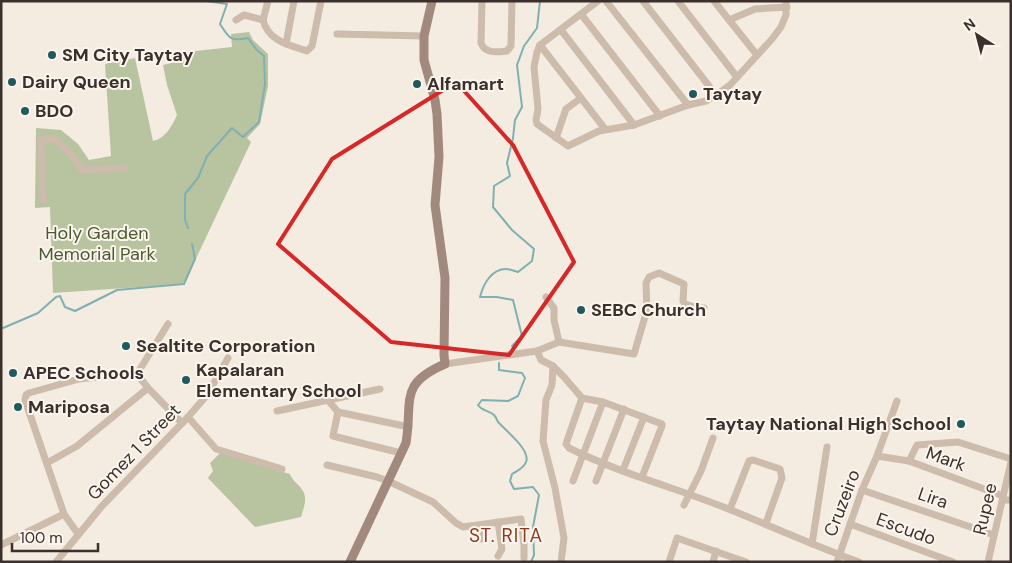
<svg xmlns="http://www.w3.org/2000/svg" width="1012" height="563" font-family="'DM Sans',sans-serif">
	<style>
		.green { fill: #b8c4a0 }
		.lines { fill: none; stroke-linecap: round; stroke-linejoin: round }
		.stream { stroke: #7fb0b2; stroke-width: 2 }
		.street { stroke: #cdbbac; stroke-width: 7 }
		.secondary { stroke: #a18a7d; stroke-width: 9 }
		.marked { fill: none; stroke: #d62828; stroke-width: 4; stroke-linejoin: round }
		.poi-dot { fill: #1f5a5e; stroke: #fbf5ee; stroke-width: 2 }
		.labels { text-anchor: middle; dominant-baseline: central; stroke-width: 4; stroke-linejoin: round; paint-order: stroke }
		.poi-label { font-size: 18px; font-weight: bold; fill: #3b302b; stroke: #fbf5ee; text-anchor: start }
		.park-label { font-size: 18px; fill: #4a5a2e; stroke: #fbf5ee }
		.street-label { font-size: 18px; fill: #3b302b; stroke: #fbf5ee }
		.neighbourhood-label { font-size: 19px; letter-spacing: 1px; fill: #8c3b22; stroke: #fbf5ee }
	</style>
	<rect width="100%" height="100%" fill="#f4ebe1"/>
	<g class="green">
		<path d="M249 32 253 40 268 54V86L260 124 247 138 251 142 184 284 53 293 50 207 35 208 36 128 61 130 78 144 89 160 111 156 105 64 135 58 153 141C166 138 172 126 177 115L167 85 163 65 176 62 178 53 232 47 231 34Z"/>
		<path d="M220 453 290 474C292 480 296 482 300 487 309 496 304 507 301 517L255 527 208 478 213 471 210 463Z"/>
	</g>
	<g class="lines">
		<g class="stream">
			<path d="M188 228 185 220V194L198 178 207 156 232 128 243 137 259 122 265 84 264 56 256 49 248 38C230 42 229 38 220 24L227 4 206 1"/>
			<path d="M3 328 38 313 56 297 60 296 65 307 75 311 117 290 184 284 195 259 192 244"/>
			<path d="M512 346 522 336 513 300 497 297H480C483 285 491 269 506 269 510 269 514 271 518 272L532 261 534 249 512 230 493 207 494 186 510 176 507 163 513 138 515 120 522 107 517 65 524 46 537 28 540 1"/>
			<path d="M499 363V370L522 373 525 378 518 396 508 401 482 400 478 405C483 412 489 410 494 415 496 417 497 420 498 422 505 430 531 450 526 462 524 468 517 471 512 474L510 481 514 489 533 487 539 495 533 527 534 555 531 562"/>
		</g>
		<g class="street">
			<path d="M482 1 481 43C485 54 497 52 507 51L511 46 512 1"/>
			<path d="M598 1 540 45 537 52 534 67 538 109 536 120 537 124 568 146 599 131 634 125 688 105 706 101 716 95 730 85 772 39 781 27 786 15V1"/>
			<path d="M606 1 688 105"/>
			<path d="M643 1 716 95"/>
			<path d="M678 1 737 77"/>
			<path d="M714 1 757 55"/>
			<path d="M581 14 660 116"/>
			<path d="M236 20 244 15 263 20"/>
			<path d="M263 20C268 41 289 45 307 51L312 46 321 1"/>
			<path d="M263 20 268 1"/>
			<path d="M729 20 755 9 787 7"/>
			<path d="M561 30 634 125"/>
			<path d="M337 34 424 36"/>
			<path d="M286 44 294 1"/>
			<path d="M540 45 605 129"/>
			<path d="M556 138 566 109 581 98"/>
			<path d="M43 200 41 139H55L70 153 82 170 124 168"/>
			<path d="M546 297 554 308V320L559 342"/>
			<path d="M537 351 541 360 553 366 564 377 582 398 603 402 662 424V426L642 477"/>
			<path d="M445 364 537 351 559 342 634 354 647 310 646 283 649 277 659 273 684 284 683 301 685 304 699 308H704"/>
			<path d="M553 366 552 385 546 400 543 441 555 488 564 538 561 562"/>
			<path d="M137 374 168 324"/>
			<path d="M582 398 568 438 566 444 569 448C621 474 677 488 731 510 773 527 815 546 859 562"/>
			<path d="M327 399 338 412 409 427"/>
			<path d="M277 411 380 389"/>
			<path d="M338 412 333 436 401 453"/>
			<path d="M188 417 216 449 282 469"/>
			<path d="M877 456 909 461 1003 496"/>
			<path d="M909 461 917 445 958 442 1011 459"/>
			<path d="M47 463 77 446 148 388"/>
			<path d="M327 465 377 477 388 481 433 502 456 523 463 527 521 519 524 545V558"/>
			<path d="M623 470 644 417"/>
			<path d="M573 481 603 402"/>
			<path d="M596 481 624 409"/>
			<path d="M862 490 994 535"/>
			<path d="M1003 500H1011"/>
			<path d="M684 505 701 471 713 438"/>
			<path d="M730 509 749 461 753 460 780 469 782 478 766 523"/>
			<path d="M850 524 953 562"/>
			<path d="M479 525 481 539"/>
			<path d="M78 534 64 514 25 400 26 395 29 393 79 379 135 373 137 374 148 388 182 423"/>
			<path d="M812 544 827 447"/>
			<path d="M1 545 64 514"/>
			<path d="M498 556 502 549 498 522"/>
			<path d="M56 562 102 506 188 417 207 395 228 358"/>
			<path d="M669 562 677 538 746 562"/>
			<path d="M713 562 716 551"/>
			<path d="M837 562 862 490 877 456 897 401"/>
			<path d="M988 562 1011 462"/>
		</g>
		<path class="secondary" d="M350 562 406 443C413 401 398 384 445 364L444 355 445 278 435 205 439 157 437 114 435 100 424 60V36L432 1"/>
	</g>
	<path class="marked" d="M456 82 513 145 574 262 509 355 391 342 278 244 332 159Z"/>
	<g class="poi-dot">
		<circle cx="52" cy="55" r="5"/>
		<circle cx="12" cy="82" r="5"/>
		<circle cx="417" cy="84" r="5"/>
		<circle cx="693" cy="94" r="5"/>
		<circle cx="25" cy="111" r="5"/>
		<circle cx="581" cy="310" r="5"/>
		<circle cx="126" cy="346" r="5"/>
		<circle cx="13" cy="373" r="5"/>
		<circle cx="186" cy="380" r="5"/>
		<circle cx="18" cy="407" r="5"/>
		<circle cx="961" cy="424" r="5"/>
	</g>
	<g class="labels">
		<g class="poi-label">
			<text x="62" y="55">SM City Taytay</text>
			<text x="22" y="82">Dairy Queen</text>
			<text x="427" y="84">Alfamart</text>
			<text x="703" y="94">Taytay</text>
			<text x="35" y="111">BDO</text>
			<text x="591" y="310">SEBC Church</text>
			<text x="136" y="346">Sealtite Corporation</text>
			<text x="196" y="370">Kapalaran<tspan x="196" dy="21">Elementary School</tspan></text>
			<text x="23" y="373">APEC Schools</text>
			<text x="28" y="407">Mariposa</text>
			<text x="951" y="424" text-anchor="end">Taytay National High School</text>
		</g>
		<g class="park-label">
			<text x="97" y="233">Holy Garden<tspan x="97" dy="21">Memorial Park</tspan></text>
		</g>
		<g class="street-label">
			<text transform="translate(134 452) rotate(-46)">Gomez 1 Street</text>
			<text transform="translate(946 459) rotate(20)">Mark</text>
			<text transform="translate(933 498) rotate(19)">Lira</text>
			<text transform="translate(842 503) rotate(-69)">Cruzeiro</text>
			<text transform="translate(985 509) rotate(-77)">Rupee</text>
			<text transform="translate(906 529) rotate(20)">Escudo</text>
		</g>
		<g class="neighbourhood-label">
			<text x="506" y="535">ST. RITA</text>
		</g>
	</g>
	<rect width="1012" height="563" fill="none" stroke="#3b302b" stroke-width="5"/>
	<g transform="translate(977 35) rotate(324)" stroke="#fbf5ee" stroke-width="4" paint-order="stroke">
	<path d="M0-4L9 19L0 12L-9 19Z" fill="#3b302b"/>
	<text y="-8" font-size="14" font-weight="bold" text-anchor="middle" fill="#3b302b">N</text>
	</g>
	<path d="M12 543v8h86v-8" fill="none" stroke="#3b302b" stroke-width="2.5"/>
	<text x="20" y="543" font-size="15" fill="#3b302b" stroke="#fbf5ee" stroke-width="4" paint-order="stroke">100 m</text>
</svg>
